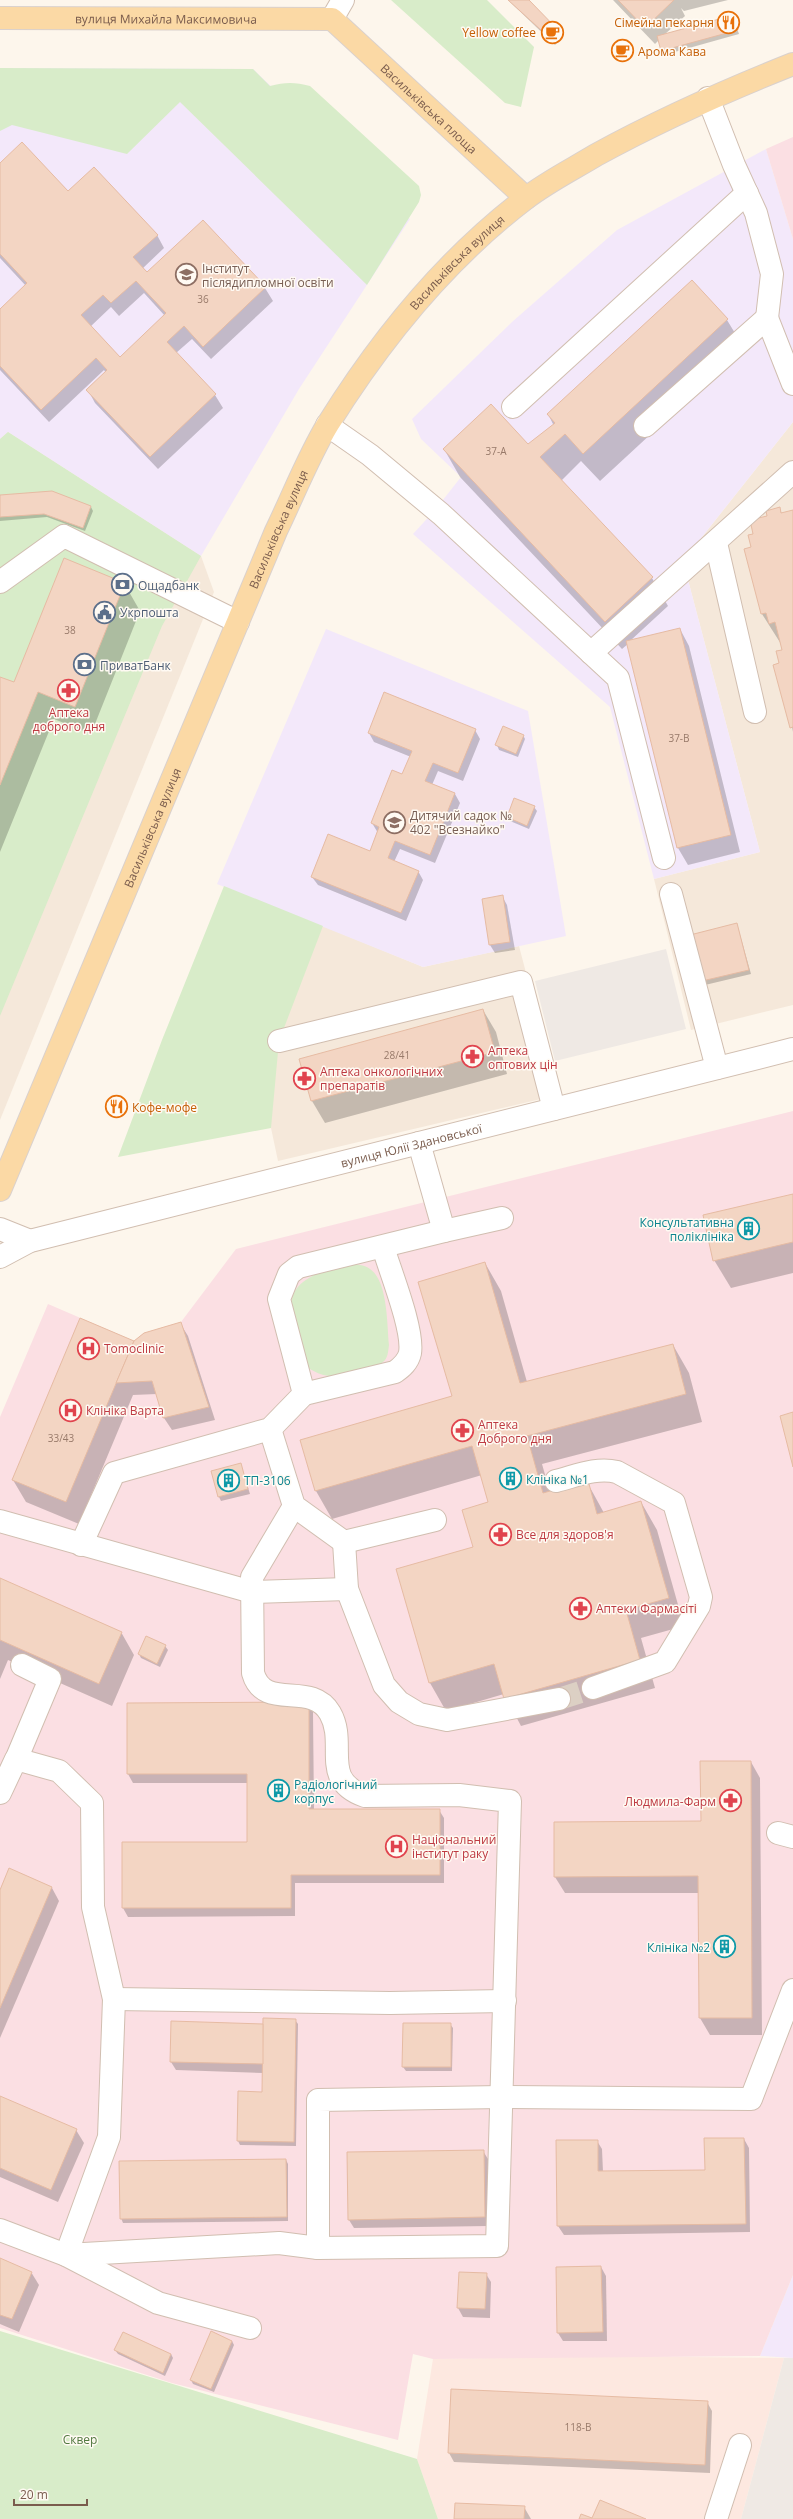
<svg xmlns="http://www.w3.org/2000/svg" width="793" height="2519" font-family="'Open Sans',sans-serif">
	<style>
		.residential { fill: #f5e8da }
		.commercial { fill: #fde8e0 }
		.industrial { fill: #efe9e4 }
		.education { fill: #f3e8fa }
		.medical { fill: #fbdfe3 }
		.green { fill: #d8ecc9 }
		.shadow { fill: #0003; fill-rule: evenodd }
		.building { fill: #f3d5c3; stroke: #e6bba3; fill-rule: evenodd }
		.lines { fill: none; stroke-linecap: round; stroke-linejoin: round }
		.minor-tunnel { stroke: #dcd0c4; stroke-width: 22; stroke-dasharray: 22 11; stroke-linecap: butt }
		.minor-casing { stroke: #d1beb0; stroke-width: 24 }
		.major-casing { stroke: #dad1cd; stroke-width: 24 }
		.minor { stroke: #fff; stroke-width: 22 }
		.major { stroke: #fbd9a5; stroke-width: 22 }
		.labels { text-anchor: middle; dominant-baseline: central; stroke-width: 3; stroke-linejoin: round; paint-order: stroke }
		.number-label { font-size: 10px; fill: #987a6a }
		.street-label { font-size: 12px; fill: #7a5c4d; stroke: #fffaf3 }
		.food-label { font-size: 12px; fill: #c56008; stroke: #fffaf3; text-anchor: end }
		.education-label { font-size: 12px; fill: #785e54; stroke: #fffaf3; text-anchor: start }
		.service-label { font-size: 12px; fill: #4e5e75; stroke: #fffaf3; text-anchor: start }
		.health-label { font-size: 12px; fill: #be3a42; stroke: #fffaf3; text-anchor: start }
		.culture-label { font-size: 12px; fill: #0d838f; stroke: #fffaf3; text-anchor: start }
		.park-label { font-size: 12px; fill: #537a41; stroke: #fffaf3 }
	</style>
	<rect width="100%" height="100%" fill="#fdf6ec"/>
	<g class="residential">
		<path d="M793 422V1005L691 1030 654 879 760 852 683 561Z"/>
		<path d="M8 432 201 556 214 592 0 1120V439Z"/>
		<path d="M323 926 423 967 519 946 558 1095 278 1161 271 1128 267 1028Z"/>
	</g>
	<path class="commercial" d="M584 2356 784 2358 741 2519H438L417 2459 433 2359Z"/>
	<g class="industrial">
		<path d="M666 949 686 1029 555 1061 535 981Z"/>
		<path d="M784 2358H793V2519H741Z"/>
	</g>
	<g class="education">
		<path d="M0 68 253 69 410 219 299 389 201 556 8 432 0 439Z"/>
		<path d="M766 149 793 239V422L683 561 760 852 654 879 610 707 413 534 435 510 461 477 421 439 412 419 512 322 617 230Z"/>
		<path d="M326 629 528 711 566 936 423 967 217 884Z"/>
		<path d="M793 2275V2358L760 2356Z"/>
	</g>
	<g class="medical">
		<path d="M793 137V239L766 149Z"/>
		<path d="M793 1111V2275L760 2356 433 2359 413 2354 398 2440 172 2383 0 2328V1417L48 1304 134 1341 144 1333 181 1322 236 1249Z"/>
	</g>
	<g class="green">
		<path d="M391 0H487L534 47 521 107 505 103Z"/>
		<path d="M0 68 253 69 270 86C285 82 295 82 310 86L419 186 421 195 419 202 367 285 180 102 127 154 12 125 0 131Z"/>
		<path d="M8 432 201 556 162 626 0 1016V439Z"/>
		<path d="M224 886 323 926 279 1041 271 1128 118 1157 162 1040Z"/>
		<path d="M346 1264C354 1264 363 1264 370 1269 388 1281 387 1325 389 1345 388 1352 388 1358 383 1362 375 1369 339 1377 329 1376 321 1375 315 1372 308 1368 290 1308 270 1284 346 1264Z"/>
		<path d="M0 2331 417 2459 438 2519H0Z"/>
	</g>
	<g class="shadow">
		<path d="M508 0H527L563 37 555 45Z"/>
		<path d="M613 0H728L684 11 681 8 685 16 664 35 733 17 739 34 664 55 659 40 655 44Z"/>
		<path d="M0 165 68 193 157 235 164 248 142 269 147 274 203 222 265 288 273 301 211 359 192 339 176 353 215 395 223 408 158 469 95 403 88 390 106 373 104 370 49 422 0 370V310L26 286 0 258ZM144 293 165 316 120 359 90 327 111 307 119 316Z"/>
		<path d="M692 282 727 320 744 348 600 481 581 461 561 481 652 578 668 606 630 641 680 629 689 646 740 852 688 865 678 848 628 644 622 649 460 477 444 449 528 446 554 426 548 414Z"/>
		<path d="M0 496 91 507 93 511 85 531 47 517 0 521Z"/>
		<path d="M779 508 782 514 793 511V732L780 664 783 650 781 644 762 614 745 550 752 548 754 535 768 517Z"/>
		<path d="M124 583 140 611 91 734 54 719 0 852V678L14 683Z"/>
		<path d="M475 730 480 739 463 781 438 771 432 785 455 794 460 803 435 863 400 849 394 862 418 871 423 880 406 921 318 885 312 877 370 852 378 833 372 823 393 771 403 775 411 757 374 742 369 733Z"/>
		<path d="M523 735 525 739 518 757 499 750 497 745Z"/>
		<path d="M534 807 537 811 529 829 510 821 508 817Z"/>
		<path d="M502 896 507 905 515 950 495 953 490 945Z"/>
		<path d="M737 924 751 974 705 985 703 981Z"/>
		<path d="M483 1010 496 1032 507 1074 325 1123 312 1101Z"/>
		<path d="M793 1195V1273L731 1288 714 1260Z"/>
		<path d="M485 1263 501 1291 527 1382 673 1345 689 1373 702 1422 542 1464 550 1492 587 1482 604 1513 641 1502 657 1530 684 1626 641 1638 655 1688 521 1726 504 1694 446 1711 430 1683 397 1570 475 1548 490 1503 482 1475 332 1519 316 1491 453 1397Z"/>
		<path d="M180 1323 188 1336 215 1420 172 1430 164 1418 157 1394 133 1395 79 1524 26 1502 13 1480 134 1342Z"/>
		<path d="M241 1465 250 1494 221 1501 219 1497Z"/>
		<path d="M0 1579 121 1632 134 1655 112 1706 8 1660 0 1679Z"/>
		<path d="M165 1646 168 1650 160 1667 141 1658 139 1654Z"/>
		<path d="M308 1703 313 1712 314 1810H439L444 1818V1883H295V1916L128 1917 123 1908 248 1843V1783H133L128 1774Z"/>
		<path d="M751 1762 760 1778 762 2035H710L700 2018V1893H565L555 1877 702 1822Z"/>
		<path d="M52 1888 59 1901 0 2038V1892Z"/>
		<path d="M295 2020 298 2024 296 2146 240 2145 238 2141 263 2093V2073L176 2070 171 2062 262 2025Z"/>
		<path d="M450 2024 453 2028 452 2071H406L403 2067Z"/>
		<path d="M0 2098 76 2130 84 2143 58 2202 0 2177Z"/>
		<path d="M744 2139 749 2148 750 2232 564 2235 558 2226 557 2141H597L602 2149 603 2172 706 2171Z"/>
		<path d="M483 2151 488 2159 489 2226 354 2228 349 2220Z"/>
		<path d="M286 2160 288 2164V2221L123 2223 121 2218Z"/>
		<path d="M0 2259 31 2272 39 2285 19 2332 0 2324Z"/>
		<path d="M601 2267 606 2276 607 2341H563L558 2333Z"/>
		<path d="M486 2274 491 2282 490 2318 463 2317 458 2308Z"/>
		<path d="M232 2341 234 2345 214 2392 193 2384 191 2380Z"/>
		<path d="M115 2350 171 2354 173 2358 165 2376 118 2354Z"/>
		<path d="M452 2390 707 2402 712 2411 710 2473 454 2462 449 2453Z"/>
		<path d="M524 2507 531 2519H455Z"/>
	</g>
	<g class="building">
		<path d="M508 0H529L561 33 553 41Z"/>
		<path d="M618 0H674L645 28Z"/>
		<path d="M734 15 738 30 661 51 657 36Z"/>
		<path d="M22 142 68 191 94 167 158 235 133 257 147 272 203 220 266 287 203 347 184 326 167 342 216 394 150 457 86 390 107 370 96 358 41 410 0 366V309L27 283 0 254V163ZM136 281 166 313 120 357 81 315 103 295 111 303Z"/>
		<path d="M692 280 728 319 583 454 565 434 540 457 653 577 605 622 443 449 491 404 528 444 555 423 547 414Z"/>
		<path d="M52 491 91 506 83 528 44 514 0 517V495Z"/>
		<path d="M780 507 781 513 793 510V727L790 728 773 665 779 663 776 651 782 650 775 622 769 624 766 613 761 614 744 549 751 547 748 535 753 534 750 520 767 516 766 511Z"/>
		<path d="M64 558 125 583 75 707 38 692 0 785V677L14 682Z"/>
		<path d="M680 628 731 835 677 848 626 641Z"/>
		<path d="M384 692 476 729 458 773 433 763 425 781 455 793 430 855 395 841 388 858 419 871 401 913 311 877 328 834 370 851 379 827 371 823 392 770 402 774 412 751 368 733Z"/>
		<path d="M503 726 524 735 516 754 495 745Z"/>
		<path d="M514 798 535 806 527 826 507 817Z"/>
		<path d="M503 895 510 942 489 945 482 899Z"/>
		<path d="M737 923 749 970 702 981 690 935Z"/>
		<path d="M483 1009 495 1052 311 1101 299 1059Z"/>
		<path d="M793 1194V1242L713 1261 703 1215Z"/>
		<path d="M485 1262 520 1383 673 1344 686 1394 527 1436 543 1493 588 1480 597 1514 641 1501 669 1598 626 1610 640 1660 504 1699 494 1664 429 1683 396 1569 473 1547 462 1510 488 1502 472 1446 315 1491 300 1440 452 1396 418 1282Z"/>
		<path d="M80 1318 134 1341 66 1502 12 1480Z"/>
		<path d="M181 1322 209 1407 163 1418 152 1381 116 1383 134 1341 144 1333Z"/>
		<path d="M793 1412V1467L780 1416Z"/>
		<path d="M241 1463 248 1489 218 1497 211 1471Z"/>
		<path d="M0 1578 122 1632 99 1684 0 1640Z"/>
		<path d="M146 1636 166 1645 157 1664 138 1654Z"/>
		<path d="M309 1702V1809H440V1875H291V1908H122V1842H247V1774H127V1703Z"/>
		<path d="M700 1761H751L752 2018H699L698 1876 554 1877V1822L701 1821Z"/>
		<path d="M9 1868 52 1887 0 2008V1890Z"/>
		<path d="M263 2018 296 2019 294 2142 237 2141 238 2091 262 2092Z"/>
		<path d="M171 2021 263 2024V2064L170 2062Z"/>
		<path d="M403 2023H451V2067H402Z"/>
		<path d="M0 2096 77 2129 51 2190 0 2168Z"/>
		<path d="M704 2138H744L746 2224 557 2226 556 2140H598V2171L705 2170Z"/>
		<path d="M484 2150 485 2217 348 2220 347 2152Z"/>
		<path d="M286 2159 287 2217 120 2219 119 2161Z"/>
		<path d="M0 2258 32 2272 12 2319 0 2315Z"/>
		<path d="M601 2266 603 2332 557 2333 556 2267Z"/>
		<path d="M459 2272 487 2273 485 2309 457 2308Z"/>
		<path d="M211 2331 232 2341 211 2389 190 2380Z"/>
		<path d="M123 2332 171 2354 163 2373 114 2350Z"/>
		<path d="M451 2389 708 2401 705 2465 448 2453Z"/>
		<path d="M600 2500 646 2519H579L581 2514 592 2518Z"/>
		<path d="M455 2503 525 2506 524 2519H454Z"/>
	</g>
	<g class="lines">
		<path class="minor-tunnel" d="M559 1699 593 1688"/>
		<defs>
			<g id="minor">
				<path d="M332 19 343 0"/>
				<path d="M708 98 734 165 756 213 772 274 767 318"/>
				<path d="M513 407 747 193"/>
				<path d="M327 425 370 455 441 514 618 678 664 858"/>
				<path d="M645 426 767 318 793 384"/>
				<path d="M716 543 755 712"/>
				<path d="M0 582 64 536 238 622"/>
				<path d="M591 653 793 472"/>
				<path d="M671 894 717 1068"/>
				<path d="M279 1041 521 982 554 1109"/>
				<path d="M0 1229 30 1241"/>
				<path d="M444 1231 502 1218"/>
				<path id="s1" d="M0 1257 30 1241 793 1049"/>
				<path d="M304 1394 395 1372C402 1367 408 1362 410 1353 414 1330 390 1271 383 1247"/>
				<path d="M270 1429 294 1506 344 1542 435 1520"/>
				<path d="M556 1481C576 1476 596 1467 617 1472L674 1503 701 1597 699 1606 665 1662 593 1688"/>
				<path d="M0 1521 252 1592 347 1589"/>
				<path d="M344 1542 347 1589 384 1685 399 1702 419 1714 447 1720 559 1699"/>
				<path d="M81 1545 114 1473 270 1429 304 1394 279 1299 289 1274 298 1267 444 1231 419 1143"/>
				<path d="M16 1760 50 1679 22 1665"/>
				<path d="M0 1793 16 1759 59 1771 92 1803 93 1907 114 1999 109 2137 66 2255 158 2303 250 2328"/>
				<path d="M778 1833 793 1837"/>
				<path d="M114 1999 390 2003 505 2001"/>
				<path d="M0 2230 66 2255 279 2243 318 2248 497 2246 510 1801 459 1795 365 1796C319 1780 348 1744 330 1713 311 1680 264 1712 253 1673L252 1577 294 1506"/>
				<path d="M318 2248V2100L501 2097 751 2099 793 1990"/>
				<path d="M716 2519 740 2445"/>
			</g>
			<g id="major">
				<path id="s2" d="M0 18 332 19 526 198"/>
				<path id="s3" d="M0 1190 276 531C293 496 308 457 328 424 381 339 445 260 525 199 547 182 573 169 596 155 660 120 725 91 793 64"/>
			</g>
		</defs>
		<use href="#minor" class="minor-casing"/>
		<use href="#major" class="major-casing"/>
		<use href="#minor" class="minor"/>
		<use href="#major" class="major"/>
	</g>
	<defs>
		<symbol id="restaurant-ring" viewBox="-11 -11 22 22"><circle r="9.5" fill="#fffaf3" stroke="#e8710a" stroke-width="1.5"/><path d="M-5-6h1v4h1v-4h1v4h1v-4h1v5L-1.5 .5V6h-2V.5L-5-1ZM5-6V6H3V1.5H1.5Q1.5-4 5-6Z" fill="#e8710a"/></symbol>
		<symbol id="cafe-ring" viewBox="-11 -11 22 22"><circle r="9.5" fill="#fffaf3" stroke="#e8710a" stroke-width="1.5"/><path d="M-5.5-4.5H6V0H3Q3 3.5 0 3.5H-2.5Q-5.5 3.5-5.5 0ZM3-3.2v2h1.7v-2ZM-6 4.5H4V6H-6Z" fill="#e8710a"/></symbol>
		<symbol id="university-ring" viewBox="-11 -11 22 22"><circle r="9.5" fill="#fffaf3" stroke="#8d6e63" stroke-width="1.5"/><path d="M0-5L7-2L0 1L-7-2ZM-4 1L0 2.5L4 1V4Q0 6-4 4Z" fill="#8d6e63"/></symbol>
		<symbol id="bank-ring" viewBox="-11 -11 22 22"><circle r="9.5" fill="#fffaf3" stroke="#5c6f8a" stroke-width="1.5"/><path d="M-6-4H6V4H-6ZM0-2.3a2.3 2.3 0 1 0 0 4.6a2.3 2.3 0 1 0 0-4.6Z" fill="#5c6f8a"/></symbol>
		<symbol id="civic-ring" viewBox="-11 -11 22 22"><circle r="9.5" fill="#fffaf3" stroke="#5c6f8a" stroke-width="1.5"/><path d="M-.6-6.5H3V-4.5H.6V-3L4-1V1h2V6H-6V1h2V-1L-.6-3ZM-1.2 2.5V6h2.4V2.5Z" fill="#5c6f8a"/></symbol>
		<symbol id="pharmacy-ring" viewBox="-11 -11 22 22"><circle r="9.5" fill="#fffaf3" stroke="#e0444e" stroke-width="1.5"/><path d="M-2-6h4v4h4v4h-4v4h-4v-4h-4v-4h4Z" fill="#e0444e"/></symbol>
		<symbol id="school-ring" viewBox="-11 -11 22 22"><circle r="9.5" fill="#fffaf3" stroke="#8d6e63" stroke-width="1.5"/><path d="M0-5L7-2L0 1L-7-2ZM-4 1L0 2.5L4 1V4Q0 6-4 4Z" fill="#8d6e63"/></symbol>
		<symbol id="building-ring" viewBox="-11 -11 22 22"><circle r="9.5" fill="#fffaf3" stroke="#0f9aa8" stroke-width="1.5"/><path d="M-4-6H4V6H1V3H-1V6H-4ZM-2.5-4.3h1.7v1.8h-1.7ZM.8-4.3h1.7v1.8H.8ZM-2.5-1h1.7V.8h-1.7ZM.8-1h1.7V.8H.8Z" fill="#0f9aa8"/></symbol>
		<symbol id="hospital-ring" viewBox="-11 -11 22 22"><circle r="9.5" fill="#fffaf3" stroke="#e0444e" stroke-width="1.5"/><path d="M-5-5h3v3.5h4V-5h3V5h-3V1.5h-4V5h-3Z" fill="#e0444e"/></symbol>
	</defs>
	<g fill-rule="evenodd">
		<use href="#restaurant-ring" x="716" y="10" width="25" height="25"/>
		<use href="#cafe-ring" x="540" y="20" width="25" height="25"/>
		<use href="#cafe-ring" x="610" y="38" width="25" height="25"/>
		<use href="#university-ring" x="174" y="262" width="25" height="25"/>
		<use href="#bank-ring" x="110" y="572" width="25" height="25"/>
		<use href="#civic-ring" x="92" y="600" width="25" height="25"/>
		<use href="#bank-ring" x="72" y="652" width="25" height="25"/>
		<use href="#pharmacy-ring" x="56" y="678" width="25" height="25"/>
		<use href="#school-ring" x="382" y="810" width="25" height="25"/>
		<use href="#pharmacy-ring" x="460" y="1044" width="25" height="25"/>
		<use href="#pharmacy-ring" x="292" y="1066" width="25" height="25"/>
		<use href="#restaurant-ring" x="104" y="1094" width="25" height="25"/>
		<use href="#building-ring" x="736" y="1216" width="25" height="25"/>
		<use href="#hospital-ring" x="76" y="1336" width="25" height="25"/>
		<use href="#hospital-ring" x="58" y="1398" width="25" height="25"/>
		<use href="#pharmacy-ring" x="450" y="1418" width="25" height="25"/>
		<use href="#building-ring" x="498" y="1466" width="25" height="25"/>
		<use href="#building-ring" x="216" y="1468" width="25" height="25"/>
		<use href="#pharmacy-ring" x="488" y="1522" width="25" height="25"/>
		<use href="#pharmacy-ring" x="568" y="1596" width="25" height="25"/>
		<use href="#building-ring" x="266" y="1778" width="25" height="25"/>
		<use href="#pharmacy-ring" x="718" y="1788" width="25" height="25"/>
		<use href="#hospital-ring" x="384" y="1834" width="25" height="25"/>
		<use href="#building-ring" x="712" y="1934" width="25" height="25"/>
	</g>
	<g class="labels">
		<g class="number-label">
			<text x="203" y="299">36</text>
			<text x="496" y="451">37-А</text>
			<text x="70" y="630">38</text>
			<text x="679" y="738">37-В</text>
			<text x="397" y="1055">28/41</text>
			<text x="61" y="1438">33/43</text>
			<text x="578" y="2427">118-В</text>
		</g>
		<g class="street-label">
			<text stroke="none"><textPath href="#s2" startOffset="166">вулиця Михайла Максимовича</textPath></text>
			<text stroke="none"><textPath href="#s2" startOffset="464">Васильківська площа</textPath></text>
			<text stroke="none"><textPath href="#s3" startOffset="1041">Васильківська вулиця</textPath></text>
			<text stroke="none"><textPath href="#s3" startOffset="717">Васильківська вулиця</textPath></text>
			<text stroke="none"><textPath href="#s3" startOffset="393">Васильківська вулиця</textPath></text>
			<text stroke="none"><textPath href="#s1" startOffset="427">вулиця Юлії Здановської</textPath></text>
		</g>
		<g class="food-label">
			<text x="714" y="22">Сімейна пекарня</text>
			<text x="536" y="32">Yellow coffee</text>
			<text x="638" y="51" text-anchor="start">Арома Кава</text>
			<text x="132" y="1107" text-anchor="start">Кофе-мофе</text>
		</g>
		<g class="education-label">
			<text x="202" y="268">Інститут<tspan x="202" dy="14">післядипломної освіти</tspan></text>
			<text x="410" y="815">Дитячий садок №<tspan x="410" dy="14">402 "Всезнайко"</tspan></text>
		</g>
		<g class="service-label">
			<text x="138" y="585">Ощадбанк</text>
			<text x="120" y="612">Укрпошта</text>
			<text x="100" y="665">ПриватБанк</text>
		</g>
		<g class="health-label">
			<text x="69" y="712" text-anchor="middle">Аптека<tspan x="69" dy="14">доброго дня</tspan></text>
			<text x="488" y="1050">Аптека<tspan x="488" dy="14">оптових цін</tspan></text>
			<text x="320" y="1071">Аптека онкологічних<tspan x="320" dy="14">препаратів</tspan></text>
			<text x="104" y="1348">Tomoclinic</text>
			<text x="86" y="1410">Клініка Варта</text>
			<text x="478" y="1424">Аптека<tspan x="478" dy="14">Доброго дня</tspan></text>
			<text x="516" y="1534">Все для здоров'я</text>
			<text x="596" y="1608">Аптеки Фармасіті</text>
			<text x="716" y="1801" text-anchor="end">Людмила-Фарм</text>
			<text x="412" y="1839">Національний<tspan x="412" dy="14">інститут раку</tspan></text>
		</g>
		<g class="culture-label">
			<text x="734" y="1222" text-anchor="end">Консультативна<tspan x="734" dy="14">поліклініка</tspan></text>
			<text x="526" y="1479">Клініка №1</text>
			<text x="244" y="1480">ТП-3106</text>
			<text x="294" y="1784">Радіологічний<tspan x="294" dy="14">корпус</tspan></text>
			<text x="710" y="1947" text-anchor="end">Клініка №2</text>
		</g>
		<g class="park-label">
			<text x="80" y="2439">Сквер</text>
		</g>
	</g>
	<path d="M14 2499v6h73v-6" fill="none" stroke="#7a5c4d" stroke-width="2"/>
	<text x="20" y="2499" font-size="12" fill="#7a5c4d" stroke="#fffaf3" stroke-width="3" paint-order="stroke">20 m</text>
</svg>
